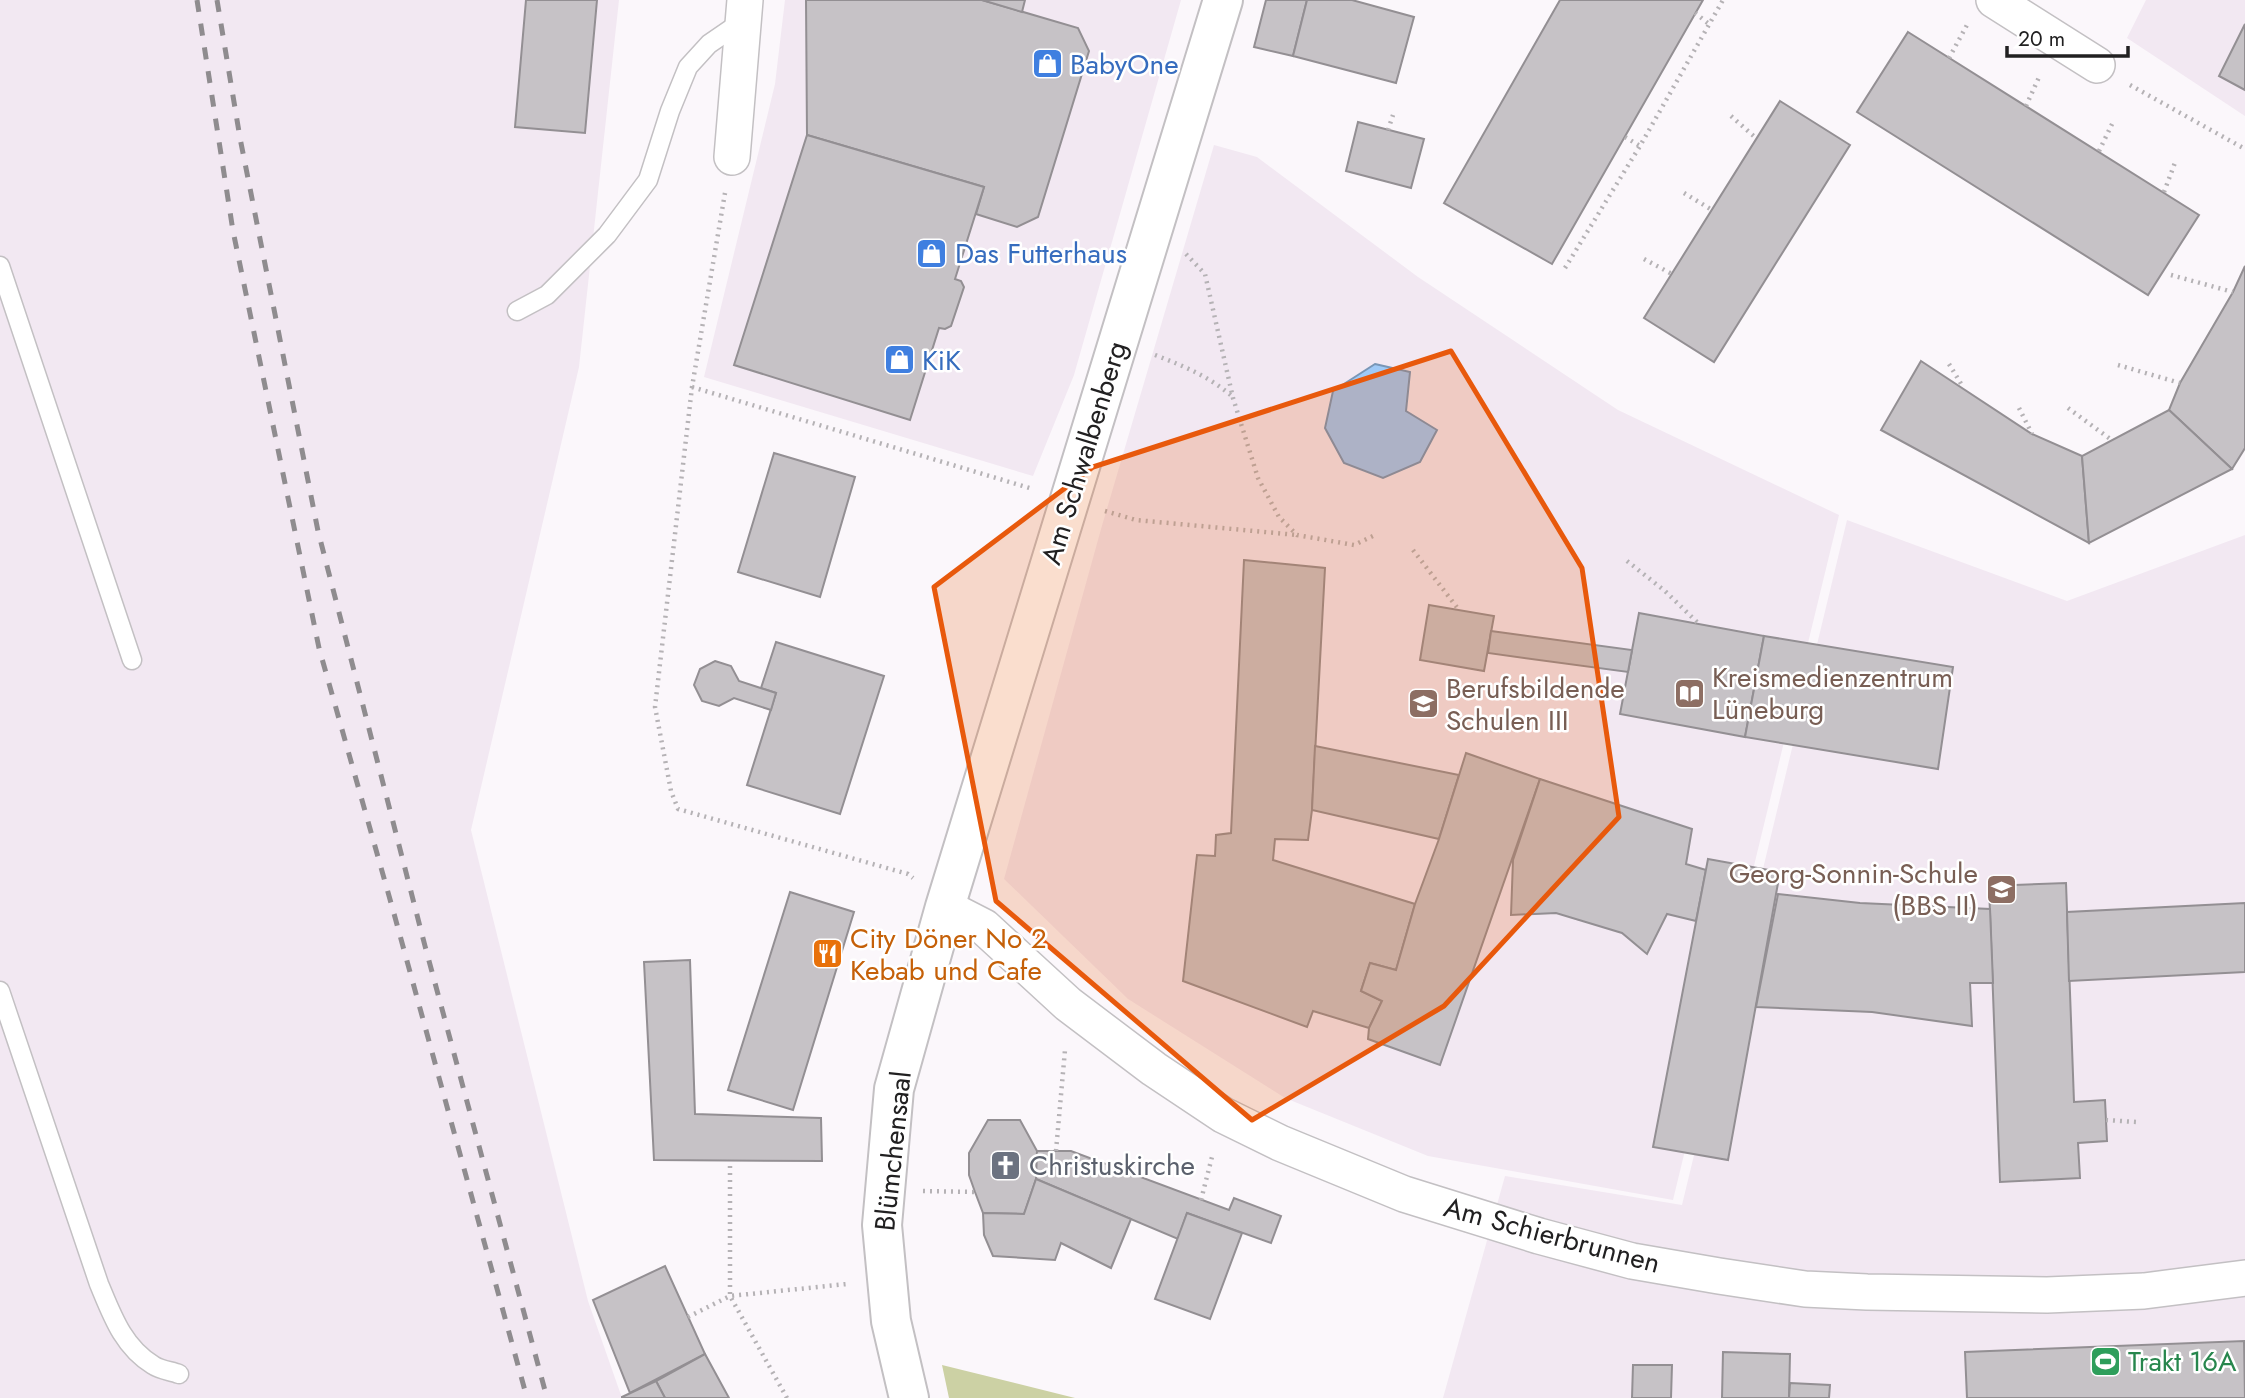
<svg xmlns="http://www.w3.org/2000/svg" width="2245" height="1398" font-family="Jost,sans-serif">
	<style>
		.built { fill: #f2e8f2 }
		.green { fill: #ccd1a4 }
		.water { fill: #9fc9f6; stroke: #7996b6; stroke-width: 2 }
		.building { fill: #c6c2c6; stroke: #938f93; stroke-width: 2 }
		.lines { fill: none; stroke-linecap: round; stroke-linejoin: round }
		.lane-casing { stroke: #c3c0c3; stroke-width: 21 }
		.street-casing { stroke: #c3c0c3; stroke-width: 38 }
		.secondary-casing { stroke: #c3c0c3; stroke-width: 42 }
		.path { stroke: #b5b2b5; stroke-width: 4.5; stroke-dasharray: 2 5; stroke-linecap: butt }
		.lane { stroke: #fff; stroke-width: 18 }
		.street { stroke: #fff; stroke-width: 35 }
		.secondary { stroke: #fff; stroke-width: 38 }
		.rail { stroke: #8f8c8f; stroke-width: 5; stroke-dasharray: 12 12; stroke-linecap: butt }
		.marked { fill: #e8590c; fill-opacity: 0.2; stroke: #e8590c; stroke-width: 5; stroke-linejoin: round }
		.labels { text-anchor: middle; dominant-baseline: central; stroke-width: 5; stroke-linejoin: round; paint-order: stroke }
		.shop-label { font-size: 28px; fill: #366cbe; stroke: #fff; text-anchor: start }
		.street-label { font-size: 28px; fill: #212021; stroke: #fff }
		.education-label { font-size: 28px; fill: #785e54; stroke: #fff; text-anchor: start }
		.food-label { font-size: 28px; fill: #c56008; stroke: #fff; text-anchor: start }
		.worship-label { font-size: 28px; fill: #5b616d; stroke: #fff; text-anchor: start }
		.leisure-label { font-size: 28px; fill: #27864d; stroke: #fff; text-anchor: start }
	</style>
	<rect width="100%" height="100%" fill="#fbf7fb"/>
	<g class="built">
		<path d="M0 0H619L579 367 471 830 588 1301 622 1398H0Z"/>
		<path d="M785 0H1181L1074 375 1033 476 704 377 775 84Z"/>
		<path d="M2146 0H2245V116L2127 38Z"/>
		<path d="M1214 145 1257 157 1418 277 1618 410 1839 515 1673 1200 1428 1156 1285 1098 1128 999 1004 879 1101 529Z"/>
		<path d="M1847 520 2067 601 2245 535V1398H1443L1505 1176 1682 1205Z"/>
	</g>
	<path class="green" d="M942 1365 1075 1398H949Z"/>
	<path class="water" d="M1375 364 1410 372 1406 411 1437 430 1420 462 1383 478 1344 463 1325 428 1333 391Z"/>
	<g class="building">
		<path d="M526 0H597L585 133 515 127Z"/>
		<path d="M806 0H982L1078 28 1089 51 1038 217 1017 227 976 214 984 187 807 135Z"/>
		<path d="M982 0H1025L1022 12Z"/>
		<path d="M1266 0H1307L1293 56 1254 47Z"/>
		<path d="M1307 0H1352L1414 17 1396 83 1293 56Z"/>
		<path d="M1560 0H1703L1552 264 1444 203Z"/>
		<path d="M2245 24V90L2219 76Z"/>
		<path d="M1908 32 2199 215 2148 295 1857 112Z"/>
		<path d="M1780 101 1850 145 1714 362 1644 318Z"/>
		<path d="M1358 122 1424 139 1411 188 1346 171Z"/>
		<path d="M807 135 984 187 955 279 961 281 964 287 951 326 945 329 939 328 910 420 734 365Z"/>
		<path d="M2245 266V448L2232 469 2169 410 2180 383 2233 292Z"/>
		<path d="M1921 361 2032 434 2082 456 2089 543 1881 430Z"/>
		<path d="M2169 410 2232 469 2089 543 2082 456Z"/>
		<path d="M774 453 855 477 820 597 738 572Z"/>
		<path d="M1244 560 1325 568 1312 810 1308 840 1275 839 1273 860 1415 904 1396 970 1370 963 1361 991 1382 1001 1369 1028 1313 1011 1307 1027 1183 981 1197 855 1215 856 1216 835 1231 833Z"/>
		<path d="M1429 605 1494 616 1484 671 1420 660Z"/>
		<path d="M1639 613 1764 636 1745 737 1620 714Z"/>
		<path d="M1491 631 1632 650 1628 672 1488 653Z"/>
		<path d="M1764 636 1953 667 1938 769 1745 737Z"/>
		<path d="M776 642 884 676 840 814 747 785 776 693 761 688Z"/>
		<path d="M715 661 731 666 739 681 776 693 771 710 734 698 719 706 702 701 694 685 700 669Z"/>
		<path d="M1315 746 1459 775 1439 839 1312 810Z"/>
		<path d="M1466 753 1540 779 1440 1065 1368 1039 1369 1028 1382 1001 1361 991 1370 963 1396 970 1415 904 1439 839Z"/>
		<path d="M1540 779 1692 829 1686 864 1706 870 1696 921 1667 914 1647 954 1622 933 1556 913 1511 915 1513 860Z"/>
		<path d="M1708 859 1780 872 1728 1160 1653 1147Z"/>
		<path d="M2066 883 2074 1102 2105 1100 2107 1141 2078 1143 2080 1178 2000 1182 1989 886Z"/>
		<path d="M790 892 854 912 793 1110 728 1090Z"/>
		<path d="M1778 894 1860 903 1990 909 1993 983H1970L1972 1026 1872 1012 1756 1007Z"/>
		<path d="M2245 903V972L2069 981 2067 912Z"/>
		<path d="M690 960 695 1114 821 1118 822 1161 654 1160 644 962Z"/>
		<path d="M988 1120H1020L1037 1151 1036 1179 1024 1214 983 1213 975 1192 969 1175V1153Z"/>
		<path d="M1037 1151H1071L1229 1210 1234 1198 1281 1216 1271 1243 1187 1213 1178 1239 1036 1179Z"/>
		<path d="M1036 1179 1131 1219 1111 1268 1061 1243 1055 1260 993 1256 984 1235 983 1213 1024 1214Z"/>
		<path d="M1187 1213 1242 1233 1210 1319 1155 1299Z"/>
		<path d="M665 1266 705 1354 630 1393 593 1300Z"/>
		<path d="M2244 1341 2245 1398H1967L1965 1352Z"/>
		<path d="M1723 1352 1790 1354 1789 1398H1722Z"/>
		<path d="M705 1354 729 1398H665L656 1381Z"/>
		<path d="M1633 1365H1672L1671 1398H1632Z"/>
		<path d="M656 1381 665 1398H622V1397Z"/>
		<path d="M1790 1383 1830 1385 1829 1398H1789Z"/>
	</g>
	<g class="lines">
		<defs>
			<g id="lane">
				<path d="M0 266 132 660"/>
				<path d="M517 311 547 295 607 235 648 180 670 111 688 67 709 44 744 20"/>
				<path d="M0 991 99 1284C112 1315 123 1347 153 1365 160 1370 171 1371 179 1374"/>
			</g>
			<g id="street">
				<path d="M1994 0 2097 65"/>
				<path d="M732 157 745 0"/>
				<path d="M945 907 984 927 1068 1004 1154 1069 1223 1115 1280 1143 1404 1194 1539 1236 1632 1261 1719 1276 1805 1289 1867 1292 2047 1295 2144 1291 2245 1278"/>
			</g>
			<path id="secondary" d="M909 1398 891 1321 882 1225 894 1089 945 907 1223 0"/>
		</defs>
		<use href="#lane" class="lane-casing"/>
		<use href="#street" class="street-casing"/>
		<use href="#secondary" class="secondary-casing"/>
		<g class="path">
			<path d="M1695 13 1709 24"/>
			<path d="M1949 58 1967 25"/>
			<path d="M2130 85 2245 149"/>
			<path d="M2026 106 2040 75"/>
			<path d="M1731 116 1757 139"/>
			<path d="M1388 130 1393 115"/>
			<path d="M1625 137 1640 146"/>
			<path d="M2099 151 2114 120"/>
			<path d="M2164 192 2176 160"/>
			<path d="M725 193 692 387 655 707 671 791 678 809 908 874 913 878"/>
			<path d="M1684 193 1712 210"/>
			<path d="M1186 254 1205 274 1233 398 1258 478 1279 517 1297 535 1354 545 1373 536"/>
			<path d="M1644 259 1672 274"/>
			<path d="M1565 268 1640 146 1723 0"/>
			<path d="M2171 275 2233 292"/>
			<path d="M1155 355C1184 366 1210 377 1233 397"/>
			<path d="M1949 364 1963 387"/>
			<path d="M2118 365 2180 383"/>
			<path d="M692 387 1033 489"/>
			<path d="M2019 408 2032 434"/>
			<path d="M2068 408 2113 441"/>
			<path d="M1105 511 1136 520 1297 535"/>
			<path d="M1413 550 1459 610"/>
			<path d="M1627 561 1665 591 1698 623"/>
			<path d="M2106 1120 2136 1122"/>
			<path d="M1056 1151 1065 1050"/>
			<path d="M923 1191 975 1192"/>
			<path d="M1201 1200 1213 1153"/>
			<path d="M688 1317 730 1296V1161"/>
			<path d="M787 1398 730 1296 847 1284"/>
		</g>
		<use href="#lane" class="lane"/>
		<use href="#street" class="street"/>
		<use href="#secondary" class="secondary"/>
		<g class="rail">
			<path d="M197 0 233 231 319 648 393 910 527 1398"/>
			<path d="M217 0 240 138 318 531 425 946 547 1398"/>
		</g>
	</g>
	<path class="marked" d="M1451 351 1582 568 1619 817 1444 1006 1252 1120 996 901 934 587 1093 467Z"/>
	<defs>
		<symbol id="shop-square" viewBox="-11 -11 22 22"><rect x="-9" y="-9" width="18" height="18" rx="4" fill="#3f7fe0" stroke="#fff"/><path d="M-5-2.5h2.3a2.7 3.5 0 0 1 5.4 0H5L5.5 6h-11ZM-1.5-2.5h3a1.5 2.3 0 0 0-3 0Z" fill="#fff"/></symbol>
		<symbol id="library-square" viewBox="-11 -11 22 22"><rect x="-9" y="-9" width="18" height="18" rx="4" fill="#8d6e63" stroke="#fff"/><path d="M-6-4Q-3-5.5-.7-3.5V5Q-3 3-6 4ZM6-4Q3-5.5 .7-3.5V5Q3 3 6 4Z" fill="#fff"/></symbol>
		<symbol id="school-square" viewBox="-11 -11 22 22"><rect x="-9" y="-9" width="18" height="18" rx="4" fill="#8d6e63" stroke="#fff"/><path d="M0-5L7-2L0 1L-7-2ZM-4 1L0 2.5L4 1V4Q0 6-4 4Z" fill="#fff"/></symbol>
		<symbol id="restaurant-square" viewBox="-11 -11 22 22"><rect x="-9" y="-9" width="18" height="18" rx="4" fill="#e8710a" stroke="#fff"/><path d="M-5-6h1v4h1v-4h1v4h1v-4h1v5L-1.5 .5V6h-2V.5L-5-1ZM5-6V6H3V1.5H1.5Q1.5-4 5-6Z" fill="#fff"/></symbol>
		<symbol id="church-square" viewBox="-11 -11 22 22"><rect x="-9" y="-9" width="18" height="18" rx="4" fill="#6b7280" stroke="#fff"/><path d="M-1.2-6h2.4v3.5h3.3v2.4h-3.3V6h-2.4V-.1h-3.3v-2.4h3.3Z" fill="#fff"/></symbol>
		<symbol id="stadium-square" viewBox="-11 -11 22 22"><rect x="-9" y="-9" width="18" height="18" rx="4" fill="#2e9e5b" stroke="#fff"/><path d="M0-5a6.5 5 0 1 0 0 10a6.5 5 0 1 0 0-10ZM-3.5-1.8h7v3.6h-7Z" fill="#fff"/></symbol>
	</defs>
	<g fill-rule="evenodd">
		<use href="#shop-square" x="1030" y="46" width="35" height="35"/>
		<use href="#shop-square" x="914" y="236" width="35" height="35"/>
		<use href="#shop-square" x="882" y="342" width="35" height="35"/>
		<use href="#library-square" x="1672" y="676" width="35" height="35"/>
		<use href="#school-square" x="1406" y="686" width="35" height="35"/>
		<use href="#school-square" x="1984" y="872" width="35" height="35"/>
		<use href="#restaurant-square" x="810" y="936" width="35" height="35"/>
		<use href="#church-square" x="988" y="1148" width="35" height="35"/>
		<use href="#stadium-square" x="2088" y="1344" width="35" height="35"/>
	</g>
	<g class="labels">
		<g class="shop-label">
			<text x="1070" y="64">BabyOne</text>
			<text x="955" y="253">Das Futterhaus</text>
			<text x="922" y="360">KiK</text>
		</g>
		<g class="street-label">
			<text transform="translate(1084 453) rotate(-73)">Am Schwalbenberg</text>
			<text transform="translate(893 1151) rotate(-84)">Blümchensaal</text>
			<text transform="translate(1552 1235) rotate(15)">Am Schierbrunnen</text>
		</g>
		<g class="education-label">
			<text x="1712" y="677">Kreismedienzentrum<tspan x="1712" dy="32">Lüneburg</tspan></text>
			<text x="1446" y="688">Berufsbildende<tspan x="1446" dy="32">Schulen III</tspan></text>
			<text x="1978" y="873" text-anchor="end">Georg-Sonnin-Schule<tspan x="1978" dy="32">(BBS II)</tspan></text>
		</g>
		<g class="food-label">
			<text x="850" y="938">City Döner No 2<tspan x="850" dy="32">Kebab und Cafe</tspan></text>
		</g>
		<g class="worship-label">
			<text x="1029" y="1165">Christuskirche</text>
		</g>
		<g class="leisure-label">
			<text x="2128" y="1361">Trakt 16A</text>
		</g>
	</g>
	<path d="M2007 46v10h121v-10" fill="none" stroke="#212021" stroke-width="3.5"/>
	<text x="2018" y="46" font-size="21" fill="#212021" stroke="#ffffff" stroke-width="5" paint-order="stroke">20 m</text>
</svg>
